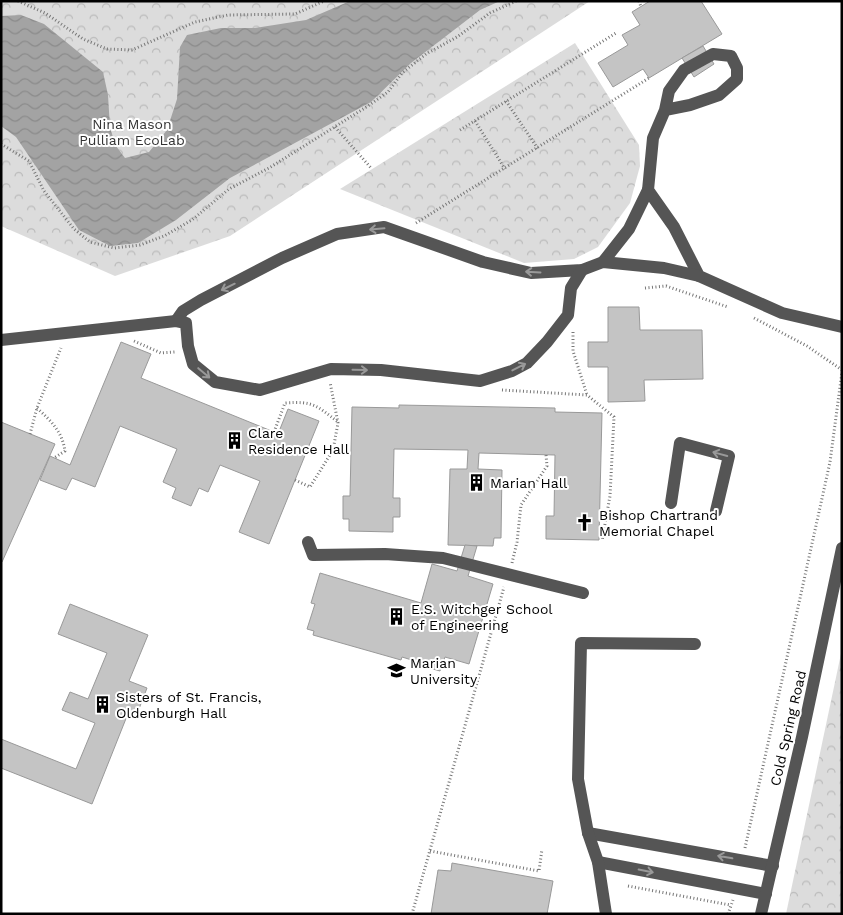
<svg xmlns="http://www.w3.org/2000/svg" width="843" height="915" font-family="'Work Sans',sans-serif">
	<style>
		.park { fill: url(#park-crowns) }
		.water { fill: url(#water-waves) }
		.building { fill: #c4c4c4; stroke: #999 }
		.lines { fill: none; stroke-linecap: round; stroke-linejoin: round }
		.path { stroke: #777; stroke-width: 3; stroke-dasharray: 1 2.5; stroke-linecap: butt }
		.minor { stroke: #555; stroke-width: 12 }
		.oneway { stroke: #999 }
		.labels { text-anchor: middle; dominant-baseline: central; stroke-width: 4; stroke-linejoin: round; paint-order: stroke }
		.park-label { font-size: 14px; fill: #333; stroke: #fff }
		.poi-label { font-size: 14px; fill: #000; stroke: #fff; text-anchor: start }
		.street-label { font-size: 14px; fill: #000; stroke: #fff }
	</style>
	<defs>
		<pattern id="park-crowns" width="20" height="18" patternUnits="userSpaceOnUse" patternTransform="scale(1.25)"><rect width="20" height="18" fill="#dcdcdc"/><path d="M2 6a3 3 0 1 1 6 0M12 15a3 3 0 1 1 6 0" fill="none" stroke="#bbb"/></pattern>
		<pattern id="water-waves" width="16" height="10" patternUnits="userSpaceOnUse" patternTransform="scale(1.25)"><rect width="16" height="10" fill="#a3a3a3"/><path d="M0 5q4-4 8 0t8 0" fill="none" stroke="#8b8b8b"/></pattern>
	</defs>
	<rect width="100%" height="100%" fill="#fff"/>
	<g class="park">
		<path d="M1 1H590L230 236 115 276 1 226Z"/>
		<path d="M575 43 639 145 640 166 630 203 598 247 574 259 524 263 340 189Z"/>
		<path d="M842 649V914H786Z"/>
	</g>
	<path class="water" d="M350 1H500L480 10 411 63 371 102 230 178 176 220 138 243 110 246 79 230 16 137 1 126V16L21 15 44 24 103 72 108 95 110 128 116 146 125 158 149 152 167 130 177 99 180 47 187 35 221 28H255L306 20Z"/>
	<g class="building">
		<path d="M650 1H701L722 34 649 78 643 69 613 87 598 63 628 45 622 35 640 25 632 12Z"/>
		<path d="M703 46 714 64 694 77 682 58Z"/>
		<path d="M608 307H639L640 330H702L703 379 644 380 645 401 608 402V367H588V342H608Z"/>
		<path d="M121 342 151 354 141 378 274 432 278 434 288 409 319 421 269 544 239 532 260 481 220 465 208 492 199 488 191 506 172 498 176 488 163 482 177 449 120 426 95 487 72 478 66 490 40 480 50 456 70 465Z"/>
		<path d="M399 405 555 408V412L602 413 599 540 546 539V516H554L555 455 479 453 478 469 502 470 501 538H494L493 546 448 545 450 469H467L468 450 394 449 393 498H400V517H393V532L349 531V519H343V496H350L352 407 399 408Z"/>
		<path d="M1 422 55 444 2 562H1Z"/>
		<path d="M465 545 477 546 468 576 493 584 469 664 445 657 440 671 415 664V661L402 657 401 660 313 635 314 631 307 629 315 604 311 603 320 573 421 603 432 564 457 571Z"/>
		<path d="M70 604 148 635 129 681 147 688 137 714 129 711 92 804 1 768V739L76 769 95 723 62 710 70 692 88 699 107 653 58 634Z"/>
		<path d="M452 863 553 881 547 914H431L438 870 451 871Z"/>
	</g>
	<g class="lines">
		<g class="path">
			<path d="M18 1 45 13 83 39 107 49 132 50 195 22 228 15 295 14 324 1"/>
			<path d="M639 1 641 7"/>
			<path d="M506 101 538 149"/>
			<path d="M475 121 505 169"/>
			<path d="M335 127 372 169"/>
			<path d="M460 130 616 33"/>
			<path d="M1 144 29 161 44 191 74 229 90 242 114 248 140 245 164 236 192 220 229 189 269 168 368 106 388 92 402 73 426 54 457 37 490 13 516 1"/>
			<path d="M416 223 649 78"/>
			<path d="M645 288 666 286 728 307"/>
			<path d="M754 318 807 346 842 370"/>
			<path d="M573 332V351L587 395"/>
			<path d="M134 341 161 353 175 352"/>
			<path d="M502 390 587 395 614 417 610 496 602 541"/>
			<path d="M37 408C51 421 62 431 65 451L54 458"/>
			<path d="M274 432 285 403C313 401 316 405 338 422"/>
			<path d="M30 434 37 408 61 348"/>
			<path d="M295 480 310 487 333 450 338 423 330 382"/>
			<path d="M512 563 517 542 521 505 547 466 546 455"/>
			<path d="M745 848 830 462 842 372"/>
			<path d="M430 851 539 871 542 849"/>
			<path d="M628 886 730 905"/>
			<path d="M412 914 504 587"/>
			<path d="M728 914 733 900"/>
		</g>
		<g class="minor">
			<path d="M665 110 669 91 684 70 713 54 731 56 737 68V79L719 95 690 105 665 110 653 138 648 190 674 227 699 276 782 313 842 327"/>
			<path d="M603 262 629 229 648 190"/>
			<path d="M176 321 183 311 201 300 282 258 337 234 384 227 483 262 531 273 582 270 603 262 664 268 699 276"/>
			<path d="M1 340 176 321 186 323 188 346 193 364 215 382 260 390 331 369 381 370 480 381 512 371 527 363 547 342 568 315 571 288 582 270"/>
			<path d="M671 503 680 443 729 456 716 511"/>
			<path d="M308 542 313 555 385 554 443 558 583 593"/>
			<path d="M588 833 773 866"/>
			<path d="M598 862 766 894"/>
			<path d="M606 914 598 862 588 833 578 779 581 643 695 644"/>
			<path d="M761 914 802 737 842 548"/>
		</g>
	</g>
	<defs><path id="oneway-shaft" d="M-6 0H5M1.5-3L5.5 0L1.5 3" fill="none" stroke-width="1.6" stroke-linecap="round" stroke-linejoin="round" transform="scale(1.25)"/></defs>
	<g class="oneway">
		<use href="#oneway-shaft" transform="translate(377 229) rotate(175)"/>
		<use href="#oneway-shaft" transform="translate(533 272) rotate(-177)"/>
		<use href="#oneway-shaft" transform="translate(228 287) rotate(154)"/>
		<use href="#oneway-shaft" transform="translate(519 367) rotate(-27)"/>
		<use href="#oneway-shaft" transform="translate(360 370) rotate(1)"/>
		<use href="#oneway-shaft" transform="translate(204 373) rotate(40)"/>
		<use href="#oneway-shaft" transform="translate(720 454) rotate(-165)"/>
		<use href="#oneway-shaft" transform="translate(725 857) rotate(-170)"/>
		<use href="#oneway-shaft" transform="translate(646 871) rotate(11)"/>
	</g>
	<defs>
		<symbol id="building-bare" viewBox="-9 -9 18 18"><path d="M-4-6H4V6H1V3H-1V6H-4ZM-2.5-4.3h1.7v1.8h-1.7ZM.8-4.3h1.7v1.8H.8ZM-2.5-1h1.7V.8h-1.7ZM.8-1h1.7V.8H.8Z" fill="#000" stroke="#fff" stroke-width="2.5" paint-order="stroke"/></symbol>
		<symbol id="church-bare" viewBox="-9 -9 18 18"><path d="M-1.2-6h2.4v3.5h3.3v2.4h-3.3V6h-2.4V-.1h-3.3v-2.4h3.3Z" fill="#000" stroke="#fff" stroke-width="2.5" paint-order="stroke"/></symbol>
		<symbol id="university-bare" viewBox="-9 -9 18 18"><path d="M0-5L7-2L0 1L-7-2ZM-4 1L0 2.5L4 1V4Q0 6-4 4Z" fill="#000" stroke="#fff" stroke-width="2.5" paint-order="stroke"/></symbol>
	</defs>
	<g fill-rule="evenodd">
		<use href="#building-bare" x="222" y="428" width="25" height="25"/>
		<use href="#building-bare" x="464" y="470" width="25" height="25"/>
		<use href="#church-bare" x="572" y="510" width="25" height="25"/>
		<use href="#building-bare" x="384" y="604" width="25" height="25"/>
		<use href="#university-bare" x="384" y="658" width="25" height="25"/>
		<use href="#building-bare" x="90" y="692" width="25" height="25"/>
	</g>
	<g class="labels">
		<g class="park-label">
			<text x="132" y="124">Nina Mason<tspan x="132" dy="16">Pulliam EcoLab</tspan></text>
		</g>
		<g class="poi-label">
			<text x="248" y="433">Clare<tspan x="248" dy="16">Residence Hall</tspan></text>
			<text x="490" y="483">Marian Hall</text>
			<text x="599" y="515">Bishop Chartrand<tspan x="599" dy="16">Memorial Chapel</tspan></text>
			<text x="411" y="609">E.S. Witchger School<tspan x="411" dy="16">of Engineering</tspan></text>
			<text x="410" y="663">Marian<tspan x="410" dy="16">University</tspan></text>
			<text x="116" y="697">Sisters of St. Francis,<tspan x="116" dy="16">Oldenburgh Hall</tspan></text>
		</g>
		<g class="street-label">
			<text transform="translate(788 728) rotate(-77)">Cold Spring Road</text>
		</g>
	</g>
	<rect width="843" height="915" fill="none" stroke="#000000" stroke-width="5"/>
</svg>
